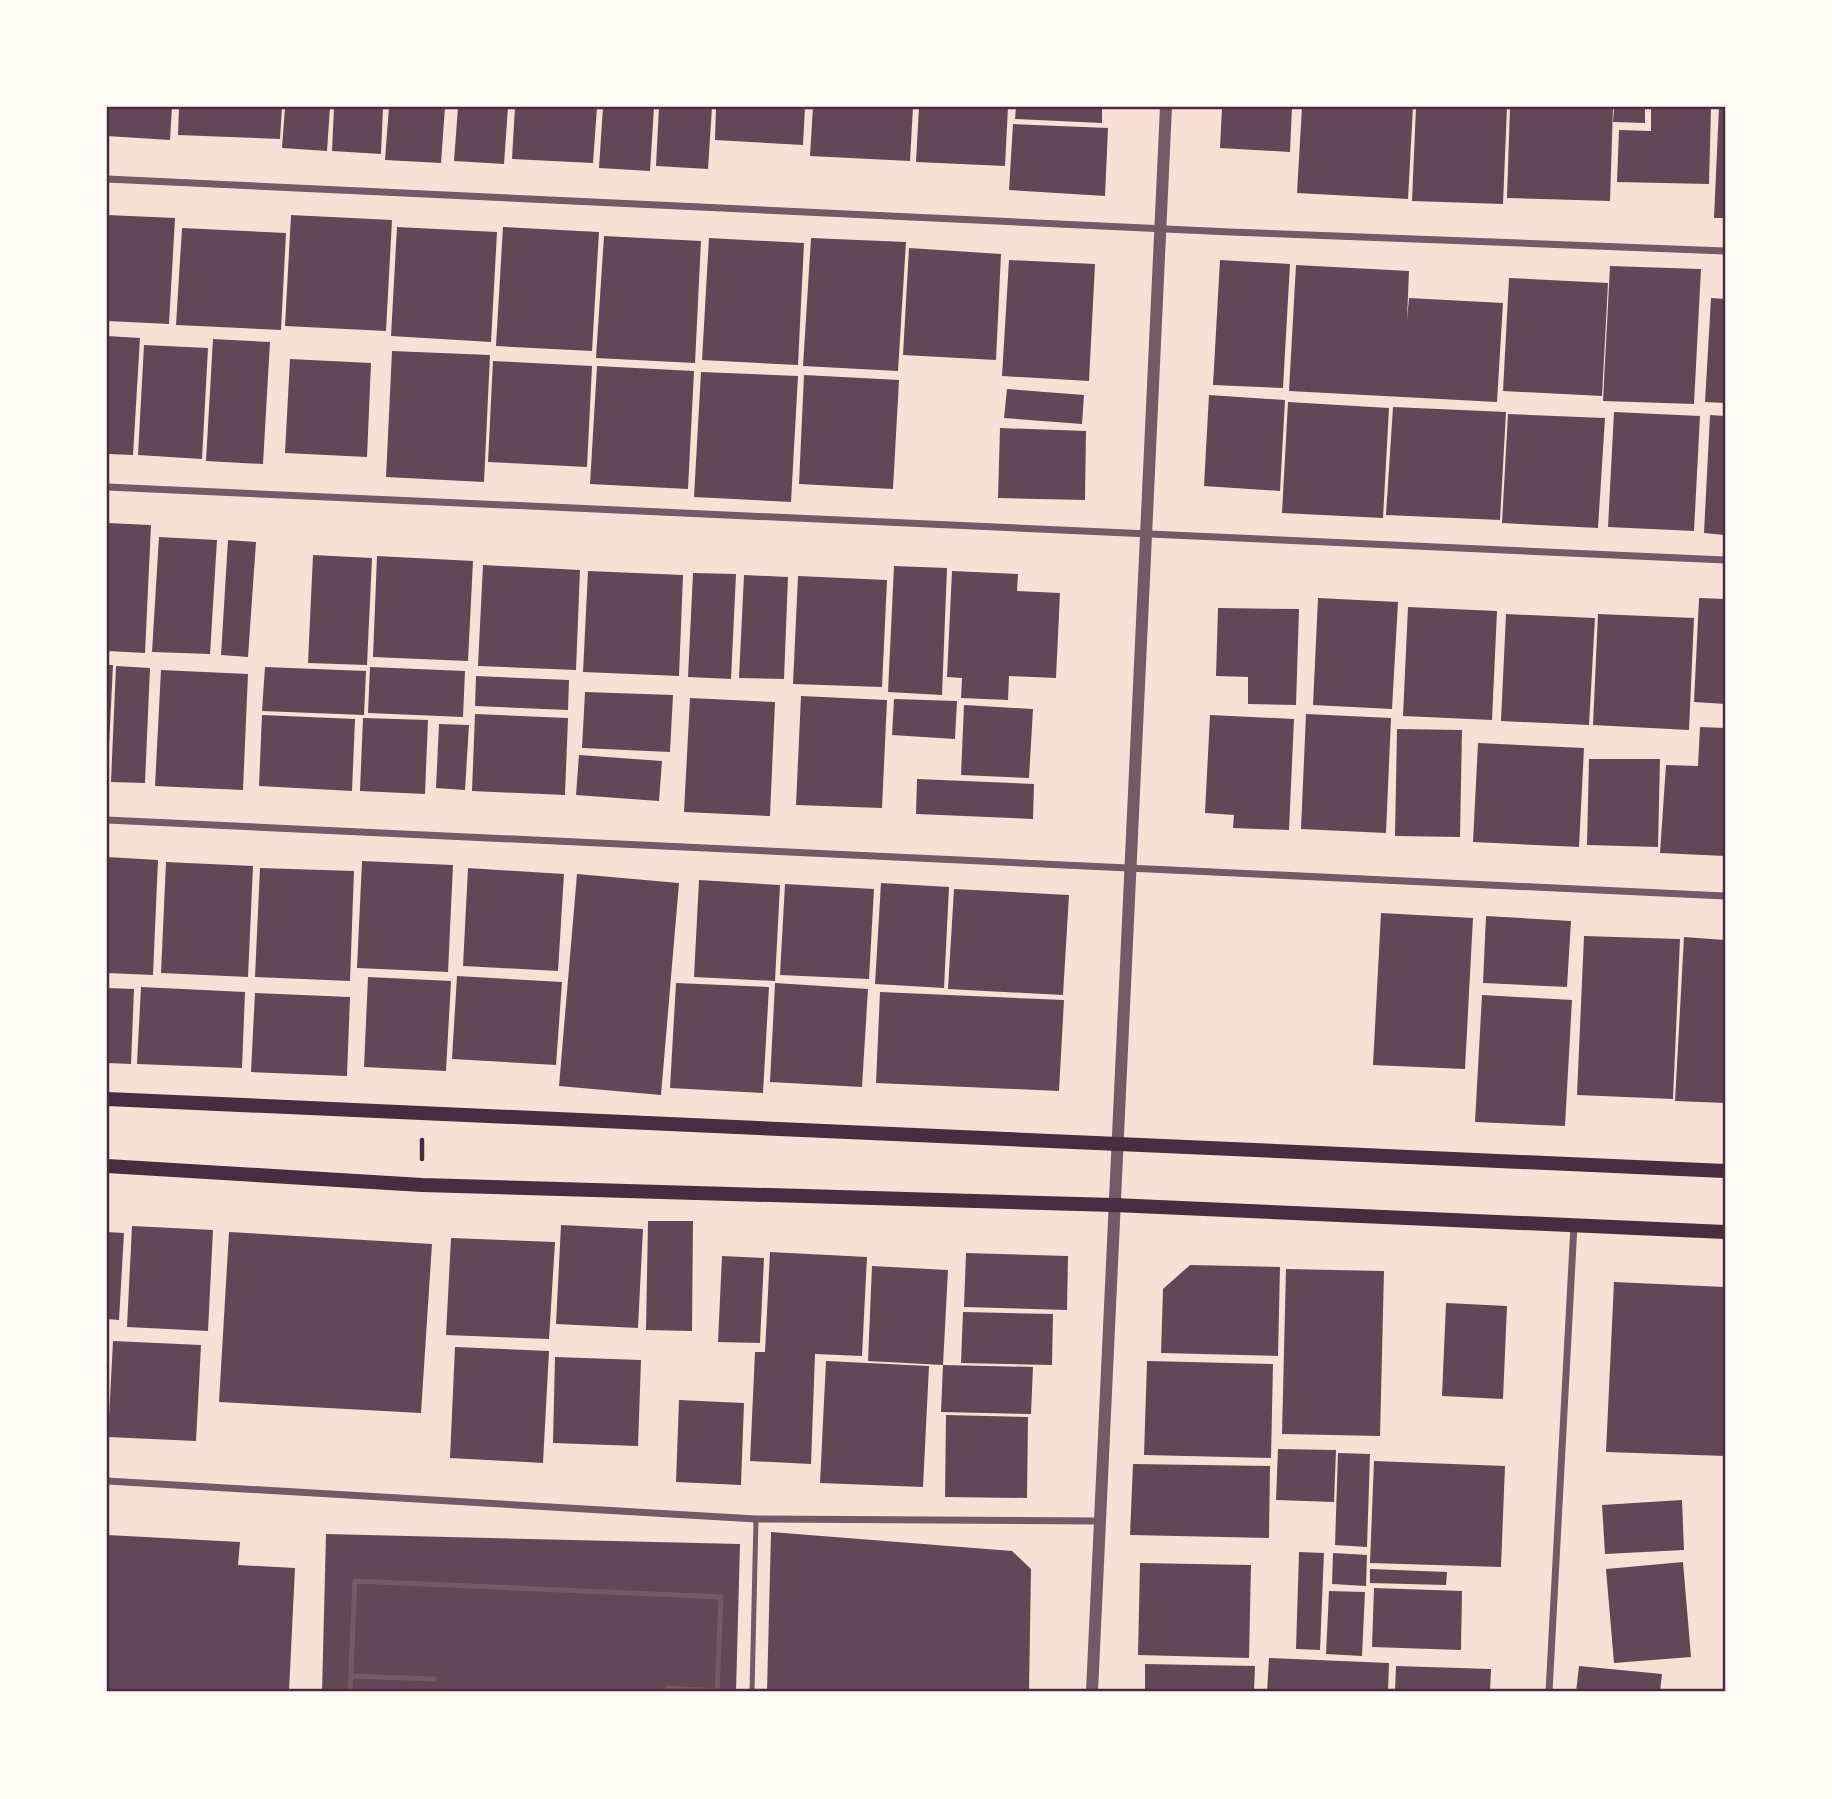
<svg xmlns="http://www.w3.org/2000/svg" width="1832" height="1799" font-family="'Fira Sans Condensed',sans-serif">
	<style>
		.building { fill: #644757 }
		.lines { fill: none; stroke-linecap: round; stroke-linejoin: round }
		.path { stroke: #4a2c40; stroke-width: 4.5 }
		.service { stroke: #755966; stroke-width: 5 }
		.minor { stroke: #755966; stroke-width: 7 }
		.tertiary { stroke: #755966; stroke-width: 12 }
		.secondary { stroke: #4a2c40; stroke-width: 14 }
		.neatline { fill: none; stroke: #4a2c40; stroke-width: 2.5 }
	</style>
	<rect width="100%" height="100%" fill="#f7e1d7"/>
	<g class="building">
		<path d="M107 107H172L170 140 107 136Z"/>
		<path d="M179 107H282L280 139 178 135Z"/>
		<path d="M285 107H330L327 151 282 148Z"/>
		<path d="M334 107H383L381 154 332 151Z"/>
		<path d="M389 107H445L441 163 385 160Z"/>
		<path d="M458 107H508L504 164 454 161Z"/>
		<path d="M515 107H597L593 163 512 159Z"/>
		<path d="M603 107H654L650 171 599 168Z"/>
		<path d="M659 107H712L708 169 656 166Z"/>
		<path d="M716 107H805L803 145 715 140Z"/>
		<path d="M813 107H913L910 161 810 156Z"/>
		<path d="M919 107H1008L1005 166 916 162Z"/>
		<path d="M1016 107H1102V123L1015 119Z"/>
		<path d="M1222 107H1292L1290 152 1220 148Z"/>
		<path d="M1302 107H1413L1408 199 1297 193Z"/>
		<path d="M1416 107H1507L1503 204 1412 201Z"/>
		<path d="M1510 107H1613L1610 201 1507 198Z"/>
		<path d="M1614 107H1645V123L1613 122Z"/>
		<path d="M1651 107H1711L1709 184 1617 182 1619 130 1651 131Z"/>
		<path d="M1719 107H1725V218H1714Z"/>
		<path d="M1013 124 1108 128 1105 196 1009 190Z"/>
		<path d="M107 215 175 218 169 324 107 321Z"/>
		<path d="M291 215 392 220 386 331 285 326Z"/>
		<path d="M397 227 497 232 491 342 391 336Z"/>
		<path d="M503 227 599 232 592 351 496 346Z"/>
		<path d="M182 228 286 233 281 330 176 325Z"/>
		<path d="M604 236 701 241 695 363 596 358Z"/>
		<path d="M709 238 804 243 798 365 702 360Z"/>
		<path d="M811 238 906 242 898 371 803 366Z"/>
		<path d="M909 248 1001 254 996 360 903 355Z"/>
		<path d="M1009 260 1095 264 1089 381 1002 376Z"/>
		<path d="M1220 260 1290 264 1283 388 1213 385Z"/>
		<path d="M1296 265 1409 271 1407 320 1409 298 1503 303 1497 402 1289 391Z"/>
		<path d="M1610 266 1701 269 1694 404 1603 401Z"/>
		<path d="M1509 278 1608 283 1602 396 1503 391Z"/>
		<path d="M1711 298 1725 299V403L1705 402Z"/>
		<path d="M107 336 140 338 133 455 107 454Z"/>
		<path d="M213 339 270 342 263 464 206 461Z"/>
		<path d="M144 345 208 348 202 459 138 455Z"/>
		<path d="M392 351 490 355 484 482 386 477Z"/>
		<path d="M290 359 371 363 367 457 285 453Z"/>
		<path d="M493 361 592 366 587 467 488 462Z"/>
		<path d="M597 366 694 371 688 489 590 484Z"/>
		<path d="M701 372 798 376 791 502 694 497Z"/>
		<path d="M804 375 899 380 893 489 799 484Z"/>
		<path d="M1007 389 1084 395 1082 424 1004 418Z"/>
		<path d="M1209 395 1285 400 1280 491 1204 486Z"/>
		<path d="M1288 402 1389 408 1383 518 1282 513Z"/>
		<path d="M1393 407 1506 412 1500 520 1386 515Z"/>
		<path d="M1614 412 1700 416 1694 531 1608 527Z"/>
		<path d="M1508 414 1605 418 1598 528 1502 523Z"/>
		<path d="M1710 415 1725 416V535L1704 533Z"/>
		<path d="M1000 428 1086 431 1085 500 998 498Z"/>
		<path d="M107 523 151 525 145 653 107 651Z"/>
		<path d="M159 537 217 540 210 654 152 652Z"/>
		<path d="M228 540 256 542 248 657 221 655Z"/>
		<path d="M313 555 372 558 367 665 308 663Z"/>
		<path d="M377 556 473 561 468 661 373 657Z"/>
		<path d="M483 565 580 570 576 670 478 666Z"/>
		<path d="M894 566 947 568 942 695 888 692Z"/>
		<path d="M588 571 683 575 679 676 583 672Z"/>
		<path d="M952 571 1018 574 1017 591 1060 593 1056 678 1009 676 1008 700 961 698 962 678 947 677Z"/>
		<path d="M693 573 736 574 731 679 688 677Z"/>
		<path d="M744 575 788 577 784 679 739 678Z"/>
		<path d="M798 576 887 580 882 687 793 684Z"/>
		<path d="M1318 598 1398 602 1392 709 1313 705Z"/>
		<path d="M1699 598 1725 599V704L1694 702Z"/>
		<path d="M1408 607 1497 611 1492 720 1403 716Z"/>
		<path d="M1218 608 1299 609 1296 705 1248 704V677L1216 676Z"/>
		<path d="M1506 614 1595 618 1589 725 1501 721Z"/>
		<path d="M1598 614 1694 618 1689 730 1593 725Z"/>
		<path d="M107 665H113L109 746H107Z"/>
		<path d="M116 666 150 668 145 783 111 782Z"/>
		<path d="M265 667 366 671 364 715 262 711Z"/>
		<path d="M370 667 465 671 463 717 368 713Z"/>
		<path d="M161 670 248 674 243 790 155 786Z"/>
		<path d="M476 676 569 680 568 710 475 706Z"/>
		<path d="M585 692 673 695 670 752 582 748Z"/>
		<path d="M801 696 887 700 882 808 796 805Z"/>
		<path d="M690 698 775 702 770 816 684 812Z"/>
		<path d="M894 699 957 701 955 739 892 735Z"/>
		<path d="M964 705 1033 709 1029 778 961 775Z"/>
		<path d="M475 714 568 718 565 795 472 791Z"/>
		<path d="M1306 714 1391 718 1386 833 1301 829Z"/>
		<path d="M262 715 355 719 352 791 259 786Z"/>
		<path d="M1210 715 1294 719 1289 830 1233 828 1234 815 1205 813Z"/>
		<path d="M363 718 428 720 425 794 360 791Z"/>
		<path d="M439 724 469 725 465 790 436 788Z"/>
		<path d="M1700 727 1725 728V856L1660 853 1666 765 1698 766Z"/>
		<path d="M1397 729 1462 730 1460 837 1395 836Z"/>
		<path d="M1478 743 1584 748 1579 847 1473 842Z"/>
		<path d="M579 755 662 761 659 801 576 795Z"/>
		<path d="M1589 759H1660L1658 847 1587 845Z"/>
		<path d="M917 779 1034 784 1033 819 916 814Z"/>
		<path d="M107 857 158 860 153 975 107 973Z"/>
		<path d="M362 861 453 865 448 972 357 968Z"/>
		<path d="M166 862 253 866 248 977 161 973Z"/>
		<path d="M260 868 354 871 350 981 255 977Z"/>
		<path d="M468 868 564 874 558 971 463 966Z"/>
		<path d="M577 874 679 883 661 1095 559 1086Z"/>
		<path d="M699 880 780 885 775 981 694 977Z"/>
		<path d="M881 883 949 887 944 988 875 984Z"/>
		<path d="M785 884 874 889 869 979 780 975Z"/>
		<path d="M954 889 1069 895 1063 995 948 989Z"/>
		<path d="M1381 913 1473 918 1465 1069 1373 1065Z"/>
		<path d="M1486 916 1571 921 1567 987 1483 983Z"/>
		<path d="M1584 936 1680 939 1673 1099 1577 1095Z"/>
		<path d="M1684 937 1725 940V1103L1675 1101Z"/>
		<path d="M457 976 562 982 556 1065 452 1059Z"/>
		<path d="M368 977 451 981 446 1071 364 1067Z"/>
		<path d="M676 983 769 987 763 1093 670 1088Z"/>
		<path d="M775 983 868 989 862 1087 770 1082Z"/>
		<path d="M141 987 245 992 242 1068 137 1064Z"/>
		<path d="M107 988 134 989 131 1064 107 1063Z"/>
		<path d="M880 992 1064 1000 1059 1091 876 1083Z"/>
		<path d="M255 993 350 997 347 1076 251 1072Z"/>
		<path d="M1482 995 1572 1000 1565 1126 1475 1122Z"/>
		<path d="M648 1221H693L692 1331 646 1330Z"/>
		<path d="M561 1225 643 1229 638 1328 556 1324Z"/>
		<path d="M132 1226 213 1230 208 1331 127 1327Z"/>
		<path d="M107 1232 124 1233 119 1320 107 1319Z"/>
		<path d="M229 1232 432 1244 421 1413 219 1402Z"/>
		<path d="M451 1238 555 1242 549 1339 446 1335Z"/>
		<path d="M770 1252 867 1257 862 1356 815 1354 811 1464 750 1461 755 1352H765Z"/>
		<path d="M966 1253 1068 1256 1067 1310 964 1307Z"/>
		<path d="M722 1256 764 1258 760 1343 718 1342Z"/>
		<path d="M1190 1265 1280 1267 1278 1356 1161 1353 1163 1289Z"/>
		<path d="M872 1266 948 1270 943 1365 868 1361Z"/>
		<path d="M1286 1269 1384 1271 1380 1436 1282 1434Z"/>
		<path d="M1614 1282 1725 1287V1456L1606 1452Z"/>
		<path d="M1446 1303 1507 1306 1503 1399 1442 1396Z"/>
		<path d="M963 1312 1053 1314 1052 1365 961 1363Z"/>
		<path d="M113 1341 201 1345 196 1441 108 1437Z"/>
		<path d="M455 1347 549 1351 543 1463 450 1458Z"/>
		<path d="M555 1357 641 1360 638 1446 553 1443Z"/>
		<path d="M826 1361 929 1366 923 1487 820 1483Z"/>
		<path d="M1147 1361 1273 1364 1271 1458 1144 1455Z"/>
		<path d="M943 1365 1033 1367 1031 1414 941 1412Z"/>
		<path d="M679 1400 744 1403 741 1485 676 1482Z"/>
		<path d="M946 1415 1028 1417 1027 1498 945 1497Z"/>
		<path d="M1278 1449 1336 1450 1334 1502 1276 1500Z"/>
		<path d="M1338 1453 1370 1454 1367 1547 1335 1545Z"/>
		<path d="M1374 1461 1505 1466 1501 1567 1370 1563Z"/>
		<path d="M1133 1464 1270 1466 1269 1538 1130 1535Z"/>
		<path d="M1682 1500 1684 1550 1605 1554 1602 1505Z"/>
		<path d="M771 1532 1012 1551 1031 1569 1029 1692H767Z"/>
		<path d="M326 1534 740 1544 736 1692H322Z"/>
		<path d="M107 1535 240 1542 238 1565 295 1568 289 1692H107Z"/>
		<path d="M1299 1552 1324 1553 1320 1650 1296 1649Z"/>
		<path d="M1333 1553 1367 1555 1366 1586 1332 1584Z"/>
		<path d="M1683 1562 1691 1657 1614 1663 1606 1569Z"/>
		<path d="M1140 1563 1251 1565 1249 1658 1138 1655Z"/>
		<path d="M1370 1569 1447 1572 1446 1585 1370 1583Z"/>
		<path d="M1374 1588 1462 1591 1461 1650 1372 1647Z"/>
		<path d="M1329 1591 1365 1592 1362 1656 1326 1654Z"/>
		<path d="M1269 1658 1389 1663 1388 1692H1267Z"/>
		<path d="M1145 1664 1255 1666 1254 1692H1145Z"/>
		<path d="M1396 1666 1491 1669 1490 1692H1395Z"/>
		<path d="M1579 1666 1662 1674 1660 1692H1576Z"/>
	</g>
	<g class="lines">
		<path class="path" d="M422 1159V1140"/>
		<g class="service">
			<path d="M351 1676 434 1679"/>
			<path d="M668 1688 717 1691"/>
			<path d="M350 1692 355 1581 721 1597 717 1692"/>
			<path d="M752 1692 756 1519"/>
		</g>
		<g class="minor">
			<path d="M107 179 1230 232 1725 251"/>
			<path d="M107 487 1725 560"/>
			<path d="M107 820 1725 896"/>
			<path d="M107 1481 756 1519 1099 1521"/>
			<path d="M1549 1692 1574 1225"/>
		</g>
		<path class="tertiary" d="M1092 1692 1166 107"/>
		<g class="secondary">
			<path d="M107 1099 1725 1171"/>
			<path d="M107 1166 422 1185 1114 1205 1725 1232"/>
		</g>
	</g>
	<rect width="1832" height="1799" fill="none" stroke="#fffaf5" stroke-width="217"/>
	<rect x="108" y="108" width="1616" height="1582" class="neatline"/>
</svg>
